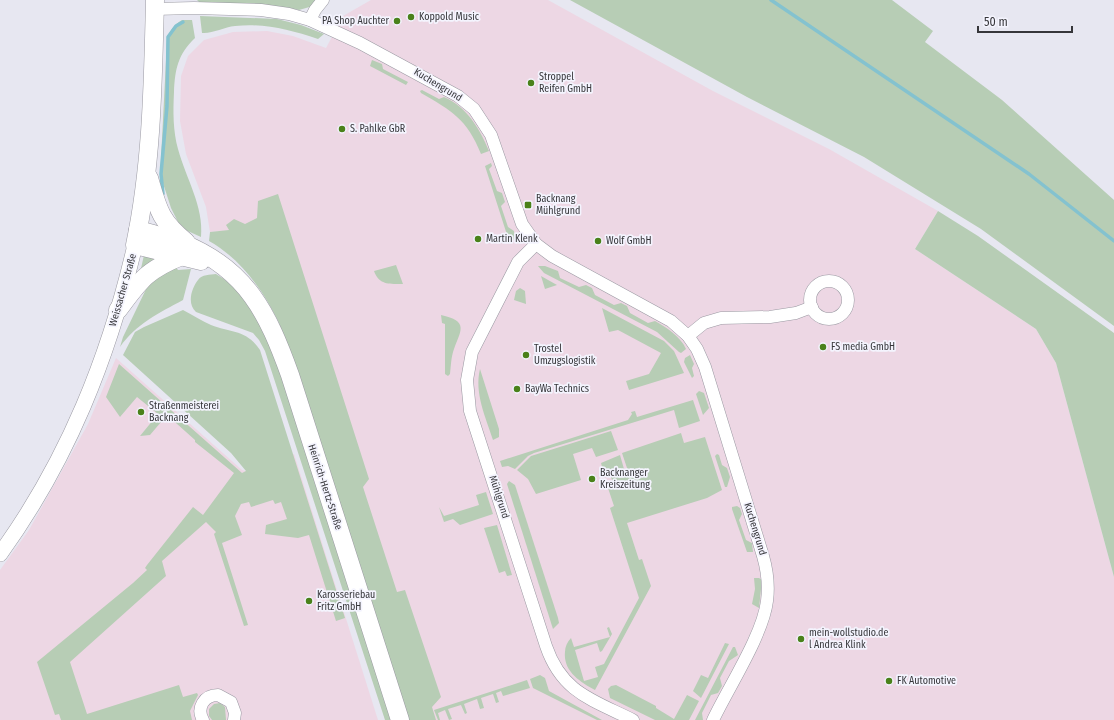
<svg xmlns="http://www.w3.org/2000/svg" width="1114" height="720" font-family="'Fira Sans Condensed',sans-serif">
	<style>
		.commercial { fill: #edd7e4 }
		.green { fill: #b7cdb5 }
		.lines { fill: none; stroke-linecap: round; stroke-linejoin: round }
		.stream { stroke: #84c2cf; stroke-width: 3.5 }
		.minor-casing { stroke: #9a99a2; stroke-width: 13 }
		.tertiary-casing { stroke: #9a99a2; stroke-width: 16 }
		.secondary-casing { stroke: #9a99a2; stroke-width: 19 }
		.minor { stroke: #fff; stroke-width: 12 }
		.tertiary { stroke: #fff; stroke-width: 15 }
		.secondary { stroke: #fff; stroke-width: 18 }
		.poi-dot { fill: #4a811a; stroke: #f4f4fe; stroke-width: 1.5 }
		.labels { text-anchor: middle; dominant-baseline: central; stroke-width: 3.5; stroke-linejoin: round; paint-order: stroke }
		.poi-label { font-size: 10px; fill: #36363a; stroke: #f4f4fe; text-anchor: start }
		.street-label { font-size: 10px; fill: #36363a; stroke: #f4f4fe }
	</style>
	<rect width="100%" height="100%" fill="#e7e7f1"/>
	<g class="commercial">
		<path d="M371 0H548L713 91 829 149 938 211 915 249 1036 329 1056 363 1114 577V720H422L265 228 210 232 206 207 186 154 180 121 181 76 188 56 204 40 233 32 267 31 293 36 326 48 343 16Z"/>
		<path d="M116 358 242 470 246 471 294 454 378 720H0V570L29 530 88 424Z"/>
	</g>
	<g class="green">
		<path d="M197 0H317L313 6 299 10 274 6 199 2Z"/>
		<path d="M570 0H892L933 31 925 42 1002 100 1114 200V326L981 229 864 157 747 97Z"/>
		<path d="M200 16 277 19 301 25 324 34 318 39C290 30 266 23 235 26 224 27 212 34 202 33Z"/>
		<path d="M182 20H192L195 38C178 54 175 69 174 92 173 112 173 131 178 149 186 179 204 206 201 237L181 228 171 208 162 180 160 179 167 40C170 31 173 25 182 20Z"/>
		<path d="M372 60 382 64 383 69 408 82 406 85 370 66Z"/>
		<path d="M422 90 439 99 444 97C467 107 480 129 489 151L481 154C467 119 452 111 421 93L420 91Z"/>
		<path d="M491 163 492 166 489 169 497 191 502 193 505 202 501 206 508 227 514 231 515 240 508 238 485 166Z"/>
		<path d="M278 194 369 479 363 487 397 592 405 590 441 697 432 707 436 720H409L279 323C263 290 241 259 209 241L210 232 229 230 226 225 234 219 245 224 257 218 258 201Z"/>
		<path d="M938 211 978 236 1114 333V577L1056 363 1036 329 915 249Z"/>
		<path d="M144 255 159 258 140 273Z"/>
		<path d="M396 265 403 284C389 284 379 285 374 271Z"/>
		<path d="M538 266H545L558 271 560 278 579 287 586 285 592 288 595 295 614 305 621 303 627 306 630 313 648 323 655 321C666 327 681 337 686 349L681 353 679 352 657 332 544 273Z"/>
		<path d="M176 267 178 270 191 269 183 300C159 313 136 324 120 347L123 337 149 283Z"/>
		<path d="M216 274C242 289 255 312 271 337L395 720H385L265 351 259 340 253 333 196 312C187 304 191 289 198 280 202 274 210 275 216 274Z"/>
		<path d="M541 276 557 285 545 289Z"/>
		<path d="M520 288 525 291 526 304 514 300 516 291Z"/>
		<path d="M602 308 664 341 674 351 684 373 629 390 626 381 649 374 661 353 618 330 609 332Z"/>
		<path d="M183 310C193 315 202 321 211 325 231 333 246 329 260 350L345 618 336 621 309 535 298 538 265 534 266 525 287 519 281 502 275 504 273 500 251 507 249 502 241 504 235 516 242 535 222 543 248 625 244 626 214 534 216 532 206 522 162 561 166 576 70 662 87 714 179 685 183 697 197 693 198 695 190 711 192 720H61L59 714 55 715 37 662 133 583 147 570 145 568 147 565 193 507 203 515 234 473 195 442V440L167 415 150 435 140 436 158 414 137 397 120 417 106 397 119 364 242 473 246 471 231 453 123 355 135 332 144 327Z"/>
		<path d="M441 315C469 321 461 330 454 349 451 357 451 366 450 374L448 376 445 374V324L442 323Z"/>
		<path d="M690 355 694 364 692 368 694 376 692 378 684 362 685 358Z"/>
		<path d="M480 369 499 429V437L493 440C486 418 474 393 480 369Z"/>
		<path d="M699 391 704 393 709 408 703 415 696 394Z"/>
		<path d="M693 400 700 421 679 428 674 410 534 453 528 456 515 469 508 466 502 467 500 461 628 420 632 414 631 412 635 411 637 417Z"/>
		<path d="M611 431 618 450 596 457 592 448 573 454 581 480 536 494 528 479 517 470 531 456Z"/>
		<path d="M681 433 684 443 705 437 722 490 707 498 627 523 639 560 642 559 651 586 595 690C580 682 563 671 565 652 565 647 567 642 571 638L574 647 610 637 607 628 609 627 612 634 602 651 600 652 597 643 575 650 584 681 598 677 595 667 604 664 639 598 610 508 614 506 608 488 614 486 611 477 628 471 622 453Z"/>
		<path d="M717 454 719 455 722 465 727 468 730 477 727 487H725L715 456Z"/>
		<path d="M620 455 624 469 609 474 603 471 601 463Z"/>
		<path d="M509 481 515 485 558 618 559 623 553 629 507 484Z"/>
		<path d="M486 492 493 514 460 525 453 519 444 522 439 507 444 516 479 505 476 495Z"/>
		<path d="M737 506 740 508 742 514 739 520 746 540 752 543 753 552H747L732 509V507Z"/>
		<path d="M497 525 512 575 507 576 505 571 499 573 484 528Z"/>
		<path d="M754 578H759L762 580 759 608 752 604 755 589Z"/>
		<path d="M725 643 729 644 701 698 693 691 701 675 708 678Z"/>
		<path d="M733 647H735L738 655 729 661 720 678 722 686 718 693 711 695 702 713 703 720H695Z"/>
		<path d="M540 675 545 678 549 691 602 720H597L533 688 530 679Z"/>
		<path d="M527 680 530 688 503 696 501 691 496 693 499 702 496 703 493 694 481 698 484 708 480 709 477 699 464 704 467 713 465 714 461 705 448 709 452 719 449 720 445 710 438 713 440 720H438L434 710Z"/>
		<path d="M616 685 656 706V708L674 719 687 695 699 701 689 720H655L610 698 608 689 611 686Z"/>
		<path d="M220 703 225 707 226 720H212L209 716V709L214 704Z"/>
	</g>
	<g class="lines">
		<g class="stream">
			<path d="M771 0 1029 174 1114 241"/>
			<path d="M163 194 161 174 167 106 168 37 176 26 183 22"/>
		</g>
		<defs>
			<g id="minor">
				<path d="M154 9 194 8 261 10 289 14 310 20 360 43 458 96 474 109 491 135 522 224 536 244 552 256 671 321 688 336 697 349 705 367 763 556C767 570 769 586 767 601 763 635 728 688 713 720"/>
				<path d="M310 20 315 10 323 0"/>
				<path d="M536 244 518 262 472 352 467 380 470 411 546 646C562 693 593 700 633 720"/>
				<circle cx="829" cy="300" r="19"/>
				<path d="M688 336 704 323 721 318 770 317 796 313 812 307"/>
				<path d="M203 720C196 708 204 695 218 695L231 702 235 713 234 720"/>
			</g>
			<path id="tertiary" d="M0 554C68 460 109 357 135 245"/>
			<g id="secondary">
				<path d="M155 0C153 82 152 164 135 245L201 261"/>
				<path d="M149 178C158 209 160 221 186 242"/>
				<path d="M138 230C153 234 168 238 182 243 247 269 268 314 290 375L400 720"/>
				<path d="M118 310C140 281 146 270 182 256"/>
			</g>
		</defs>
		<use href="#minor" class="minor-casing"/>
		<use href="#tertiary" class="tertiary-casing"/>
		<use href="#secondary" class="secondary-casing"/>
		<use href="#minor" class="minor"/>
		<use href="#tertiary" class="tertiary"/>
		<use href="#secondary" class="secondary"/>
	</g>
	<g class="poi-dot">
		<circle cx="411" cy="17" r="4"/>
		<circle cx="397" cy="21" r="4"/>
		<circle cx="531" cy="83" r="4"/>
		<circle cx="342" cy="129" r="4"/>
		<rect x="524" y="201" width="8" height="8" rx="2"/>
		<circle cx="478" cy="239" r="4"/>
		<circle cx="598" cy="241" r="4"/>
		<circle cx="823" cy="347" r="4"/>
		<circle cx="526" cy="355" r="4"/>
		<circle cx="517" cy="389" r="4"/>
		<circle cx="141" cy="412" r="4"/>
		<circle cx="592" cy="479" r="4"/>
		<circle cx="309" cy="601" r="4"/>
		<circle cx="801" cy="639" r="4"/>
		<circle cx="889" cy="681" r="4"/>
	</g>
	<g class="labels">
		<g class="poi-label">
			<text x="419" y="17">Koppold Music</text>
			<text x="389" y="21" text-anchor="end">PA Shop Auchter</text>
			<text x="539" y="77">Stroppel<tspan x="539" dy="12">Reifen GmbH</tspan></text>
			<text x="350" y="129">S. Pahlke GbR</text>
			<text x="536" y="199">Backnang<tspan x="536" dy="12">Mühlgrund</tspan></text>
			<text x="486" y="239">Martin Klenk</text>
			<text x="606" y="241">Wolf GmbH</text>
			<text x="831" y="347">FS media GmbH</text>
			<text x="534" y="349">Trostel<tspan x="534" dy="12">Umzugslogistik</tspan></text>
			<text x="525" y="389">BayWa Technics</text>
			<text x="149" y="406">Straßenmeisterei<tspan x="149" dy="12">Backnang</tspan></text>
			<text x="600" y="473">Backnanger<tspan x="600" dy="12">Kreiszeitung</tspan></text>
			<text x="317" y="595">Karosseriebau<tspan x="317" dy="12">Fritz GmbH</tspan></text>
			<text x="809" y="633">mein-wollstudio.de<tspan x="809" dy="12">l Andrea Klink</tspan></text>
			<text x="897" y="681">FK Automotive</text>
		</g>
		<g class="street-label">
			<text transform="translate(438 85) rotate(31)">Kuchengrund</text>
			<text transform="translate(123 290) rotate(-74)">Weissacher Straße</text>
			<text transform="translate(325 487) rotate(72)">Heinrich-Hertz-Straße</text>
			<text transform="translate(499 497) rotate(72)">Mühlgrund</text>
			<text transform="translate(755 529) rotate(73)">Kuchengrund</text>
		</g>
	</g>
	<path d="M978 26v6h94v-6" fill="none" stroke="#36363a" stroke-width="2"/>
	<text x="984" y="26" font-size="12" fill="#36363a" stroke="#f4f4fe" stroke-width="3" paint-order="stroke">50 m</text>
</svg>
